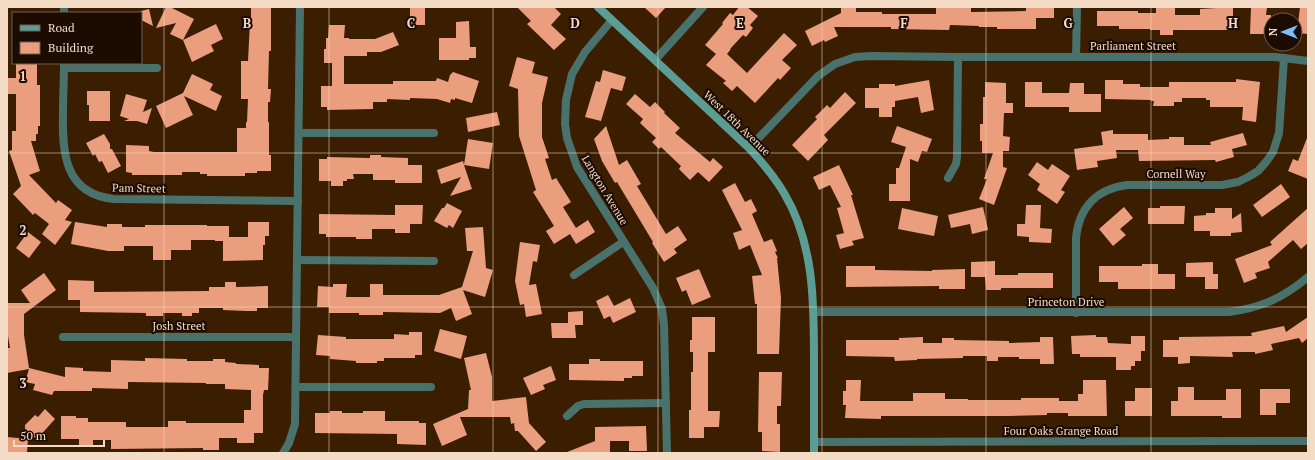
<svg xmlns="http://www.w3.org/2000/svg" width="1315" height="460" font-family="'PT Serif',serif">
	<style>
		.building { fill: #ea9e7d }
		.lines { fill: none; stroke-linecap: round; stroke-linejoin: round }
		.street { stroke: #4a726c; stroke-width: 8 }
		.secondary { stroke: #5b9d94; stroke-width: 8 }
		.grid { fill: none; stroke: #f3dbc6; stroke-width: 1; stroke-opacity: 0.55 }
		.labels { text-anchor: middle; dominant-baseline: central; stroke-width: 4; stroke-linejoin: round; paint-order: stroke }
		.street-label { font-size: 11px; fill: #f3dbc6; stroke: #1b0b00 }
		.grid-label { font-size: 13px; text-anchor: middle; font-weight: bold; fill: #f3dbc6; stroke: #1b0b00; stroke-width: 4; stroke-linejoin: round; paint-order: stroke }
	</style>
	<rect width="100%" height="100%" fill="#3b1e00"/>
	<g class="building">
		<path d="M166 7H170L194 19 183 40 216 24 223 39 211 45 214 51 192 62 183 40 170 34 176 23 156 28Z"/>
		<path d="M251 7H271V51H269L268 89H271L270 102H268V122H269V155H271V171H257V173H245V176H207V174H200V172H182V175H132V173L126 172V145L149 146V151L154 152H237V128H246V122H247L248 99H241V61H248L250 22H251Z"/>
		<rect x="410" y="7" width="15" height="18"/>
		<path d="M517 7H554L561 14 551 25 566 39 554 50 527 24 531 21Z"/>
		<path d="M644 7H666L656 18Z"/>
		<path d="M739 7H747L758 16 750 25 753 28 746 37 743 35 730 49H731L727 54 747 73 784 33 797 45 782 60 791 68 780 80 778 78 755 103 737 86 732 91 723 83 726 81 706 65 716 54 705 45 723 24 722 23 730 13 733 15Z"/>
		<path d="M841 7H856V12H882V14H936V7L971 8V12L1026 11V7H1054V18H1036V29H997V27H979V26L950 25 949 30 891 29V27H834L838 36 825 42 824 40 812 46 805 31 841 13Z"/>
		<path d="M1156 7H1175V15H1200V9L1233 7V30H1173V35H1160V30H1150V29H1119V26H1097V11H1138V13H1156Z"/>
		<path d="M1251 7H1267L1266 15H1271V27H1264V34H1250Z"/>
		<path d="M1300 7H1308V34L1297 33Z"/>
		<path d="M149 9 153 26 141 20V11Z"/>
		<path d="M469 21 470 47H476V58H469V60H439V38H456V22Z"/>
		<path d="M329 25H345L344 38H349V39H375L393 32 399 45 381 52H367V56H344V84H393V81H436L437 78 448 82 450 75 453 72 479 81 472 103 455 98V100L451 99 450 103 437 99 410 98V100L387 99V102H373V109L327 110V107H321V86H332V63H324V49H326V38H328Z"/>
		<path d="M517 57 535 62 532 73 548 77 542 103V137L549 158 545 159 552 180 556 178 571 202 563 207 576 228 588 220 595 232 576 244 570 234 554 244 546 231 554 226 533 192 536 190 519 136 518 89 509 86Z"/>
		<path d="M16 63H37V85H40V126H38V134H36V141H31L40 171 29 175 56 203 58 200 72 210 65 220 72 222 55 245 42 234 49 224 35 213 33 215 13 194 21 186 9 151 12 150V131H16V94H7V78H16Z"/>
		<path d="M603 70 626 77 622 91 611 88 601 121 585 117 596 81 600 82Z"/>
		<path d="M192 74 213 84 210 90 222 96 216 111 184 96 193 115 166 128 156 106 183 93Z"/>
		<path d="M1236 79 1260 82 1256 122 1242 120 1243 107H1210V100H1206V98H1182V102H1174V106H1153L1154 101H1151V100L1105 99V80H1123V84H1140V87H1169V82H1236Z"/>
		<path d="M929 80 934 110 921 113 918 97 895 101V107H892V117H879V108H865V88H879V84H895V86Z"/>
		<path d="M985 82 1006 83V103H1013V113H1004L1003 136 1010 137 1009 151H1003V167L1007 168 994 205 979 199 987 179H984L993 153H982V141H980V124H983V97H985Z"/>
		<path d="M1025 82H1042V93H1069L1070 83H1084V94H1101V112H1069V107H1025Z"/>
		<path d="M87 91H110V121H89V105H87Z"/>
		<path d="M845 92 856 103 824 135 828 140 808 161 792 145 817 119 815 117 827 105 830 108Z"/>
		<path d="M126 94 147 100 143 112 152 108 147 124 137 121H124L129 119 120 116Z"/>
		<path d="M635 94 650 107 655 102 665 112 664 113 680 128 675 133 710 162 713 158 723 167 709 182 698 172 690 180 679 169 681 166 661 147 659 149 652 142 656 138 640 123 643 119 626 104Z"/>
		<path d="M497 112 500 125 468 132 466 118Z"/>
		<path d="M606 126 619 165 627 160 641 184 637 186 666 234 678 226 687 240 674 249 677 253 664 262 652 243 653 242 617 182 615 183 602 161 594 139Z"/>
		<path d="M897 126 932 139 927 152 922 151 918 162 910 159V201H889V184H896V168H899L906 147 891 142Z"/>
		<path d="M1113 130V134H1148V140L1169 139V137H1184V145H1211L1210 142 1243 133 1247 145 1232 149 1234 157 1216 162 1215 160 1139 161 1138 150H1116L1117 158 1097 161 1098 167 1077 170 1074 149 1103 145 1101 132Z"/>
		<path d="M104 134 110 144V149H112L121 166 108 173 102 161 99 162 95 154 93 156 86 143Z"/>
		<path d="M1307 138H1308V179L1288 171 1293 159 1298 161Z"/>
		<path d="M468 139 493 143 489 169 464 165 472 189 450 196 461 177 441 184 437 170 463 161 464 165Z"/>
		<path d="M370 155H381V157L408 158V165H422V183H395V180H373V174H353L354 179H347V181H343V186H331V181H319V159H327V157L370 158Z"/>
		<path d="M1037 162 1048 170 1052 164 1070 176 1061 190 1065 192 1057 204 1037 190 1040 184 1028 175Z"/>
		<path d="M839 165 853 195H851L864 238 852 241 854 245 840 249 836 235 844 233 837 208 841 207 830 185 819 190 813 177Z"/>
		<path d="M735 183 745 202 751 199 757 211 752 214 764 242 772 239 777 251 775 252 778 258H777L781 298 779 354H757V304H755L752 276 762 275 750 245 739 250 733 233 742 230 722 190Z"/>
		<path d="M1281 184 1290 197 1262 217 1253 205Z"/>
		<path d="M447 203 462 211 453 228 449 225 447 228 434 221 442 208H444Z"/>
		<path d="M395 205H423L422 224H410V233H395V229H372V239H356V237H326V234H319V214L395 215Z"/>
		<path d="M1026 205H1041L1040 228 1052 229 1051 243 1029 242V237L1017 236V224H1025Z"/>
		<path d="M1160 206H1185L1184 224H1148V208H1160Z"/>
		<path d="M983 207 988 230 972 234 970 224 951 228 948 215Z"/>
		<path d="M1124 207 1133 218 1120 229 1126 235 1113 246 1099 229Z"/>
		<path d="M902 208 938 216 934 236 898 229Z"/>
		<path d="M1215 208H1232V219L1241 213 1242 232 1231 233V236H1210V231H1194V216L1206 215V213H1215Z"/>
		<path d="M1308 208V243L1301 249 1293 240 1268 262 1270 268 1255 273 1257 278 1244 283 1235 259 1272 245 1270 242Z"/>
		<path d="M75 222 107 227V224H122V227H145V225H207V226H229V237H248V222H269V236H265V245H263V260L223 261V241H215V240H191V250H171V260H153V246H124V251H108L71 244Z"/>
		<path d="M483 227 486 268 493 270 485 297 463 290 472 314 456 321 451 308 440 313 383 312V315H359V313H329V307H317L318 286 333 287V284H347L346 297H370V284H383V295H439L462 287 473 251H467L465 228Z"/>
		<path d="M28 232 41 242 29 258 16 248Z"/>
		<path d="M520 242 540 245 537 262 533 261 529 285 536 284 542 314 526 317 524 304 520 305 515 281Z"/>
		<path d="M995 261V275H1018V273H1053V288H1001V290H986L985 277H971V262Z"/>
		<path d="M1213 262V274H1218V289H1205V277H1186V263Z"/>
		<path d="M1142 264H1158V274H1175V289H1118V282H1099V266H1142Z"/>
		<path d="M846 266H875V270L932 271V270L965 269V289H939V286L846 287Z"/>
		<path d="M699 269 711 297 692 305 686 290 682 292 676 278Z"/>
		<path d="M44 273 56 290 24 314V335L29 368 65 377V367L83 368V371L111 372V360L145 361V358L187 359V361H213V359H225V362L236 363V364L259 365V368H269L268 390H264L263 395V433H254V443H237V438H219V450H203V448L111 449V440H93V445H79V439H61V416H76V418H88V422H126V427H168V421H186V423H244V410H251V390L225 389V384H206V383L128 382V389L92 388V391H54L52 395 33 390 35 384 25 382 29 369 7 373V348H10L7 330V303H30L21 290Z"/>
		<path d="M68 280 94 281V292L209 291V287H225V282H236V287L268 286V308H257V311H246L223 310V308H199V313H192V316H182V313H163V316H146V313L80 312V300H68Z"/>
		<path d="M608 295 614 306 630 298 636 312 613 323 610 316 604 319 596 301Z"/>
		<path d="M583 311V325H575L576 338H552L551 323H568V312Z"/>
		<path d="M692 317H715V352H708V411H720L719 427H704V438H689V410H691V372H693V352H690V340H692Z"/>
		<path d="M1308 317V338L1302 343 1299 338 1271 344 1273 350 1255 354V352H1232L1233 357 1190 356V363L1178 364V357H1163V340H1179V337L1252 336 1251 333 1284 326 1286 332Z"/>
		<path d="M440 329 467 336 461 359 434 351Z"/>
		<path d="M409 332H422V355H415V358H384V361H377V363H356V361L330 359V356L316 355 318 335 346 337V339H394V334L409 335Z"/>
		<path d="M1096 335V337H1107L1108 343 1131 344V336H1145V351H1141V361H1135V366H1131V370H1116V357H1080V354H1072L1071 336Z"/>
		<path d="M923 337V343H942V338H954V340L1009 341V343L1040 342V337H1053L1054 364H1040V359H1019V357H998V361H987V356H963V358L917 359V360L895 361 894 357 846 356V340H899V338Z"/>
		<path d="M486 353 492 377V401L526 397 529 423 546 442 536 451 518 431H515L514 423 511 424 510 417H460L467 435 442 446 433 424 468 409 469 390H471L464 358Z"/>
		<path d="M589 359H600V361H643V376H632V378H624V381L569 380V364H589Z"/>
		<path d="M551 366 556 380 543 385 545 389 531 395 523 378Z"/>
		<path d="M759 372H782L781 406H777V424H780V452L762 451V432H758Z"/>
		<path d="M846 380H861L860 401H913V393H945V399H968V400H1021V398H1059V401H1078V394H1083V380H1106L1107 416H1068V413H1047V415L1009 416H881V419L845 418 846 405H843V391H846Z"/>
		<path d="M1178 387H1194V400H1226V389H1241V418H1222V416H1171V401H1178Z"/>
		<path d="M1135 388H1152V416H1125V401H1135Z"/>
		<path d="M1260 389H1290V403H1276V415H1260Z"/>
		<path d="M45 409 55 419 37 439 25 429V425L35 415 38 417Z"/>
		<path d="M330 411H342V413H363V411H385V421H419V423H426V445L397 444V434L315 433V413H330Z"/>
		<path d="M646 426 647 451H629V441H610V453H567V452L595 441V427Z"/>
		<path d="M7 437 28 439 27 453H7Z"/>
	</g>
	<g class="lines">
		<g class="street">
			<path d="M64 13V7"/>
			<path d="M612 20 585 52 572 74 566 100 565 124 567 138 577 167 653 288 662 309 664 325 667 453"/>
			<path d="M1076 57 1077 7"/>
			<path d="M655 60 703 7"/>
			<path d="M64 63C64 79 63 96 63 112 62 152 64 194 114 199L298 201"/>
			<path d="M64 68H157"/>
			<path d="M299 133H434"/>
			<path d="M749 148 818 76 835 64 855 57 871 56 958 57H1275L1308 61"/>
			<path d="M948 178 956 164 957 157 958 57"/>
			<path d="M297 260 434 261"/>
			<path d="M574 275 623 242"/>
			<path d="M814 312H1229C1261 308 1283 298 1308 277"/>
			<path d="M1076 313V238C1079 207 1097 189 1127 185H1222L1238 182 1248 177 1258 171 1266 162 1273 152 1279 133 1284 58"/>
			<path d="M63 337H296"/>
			<path d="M296 387H431"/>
			<path d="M567 416 578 406 584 404 666 403"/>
			<path d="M814 442 1308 441"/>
			<path d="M283 453 289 443 295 424 300 7"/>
		</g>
		<path class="secondary" d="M598 7 749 148C762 162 774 176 784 193 814 243 814 302 814 359 814 390 814 422 814 453"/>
	</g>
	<path class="grid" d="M164 7V453M329 7V453M493 7V453M658 7V453M822 7V453M986 7V453M1151 7V453M7 153H1308M7 307H1308"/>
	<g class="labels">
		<g class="street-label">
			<text x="1133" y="46">Parliament Street</text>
			<text transform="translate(737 123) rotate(44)">West 18th Avenue</text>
			<text x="1176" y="174">Cornell Way</text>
			<text transform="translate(139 188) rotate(1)">Pam Street</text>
			<text transform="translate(605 190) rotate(59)">Langton Avenue</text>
			<text x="1066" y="302">Princeton Drive</text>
			<text x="179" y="326">Josh Street</text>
			<text x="1061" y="431">Four Oaks Grange Road</text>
		</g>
	</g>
	<g class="grid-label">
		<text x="247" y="28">B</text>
		<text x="411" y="28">C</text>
		<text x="575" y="28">D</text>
		<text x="740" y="28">E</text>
		<text x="904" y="28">F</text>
		<text x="1068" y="28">G</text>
		<text x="1233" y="28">H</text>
		<text x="23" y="81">1</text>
		<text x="23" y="235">2</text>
		<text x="23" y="388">3</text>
	</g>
	<rect width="1315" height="460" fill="none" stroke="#f3dbc6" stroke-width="16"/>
	<rect x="12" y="12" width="130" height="52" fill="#1b0b00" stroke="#715e4f"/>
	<rect x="20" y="25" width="20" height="6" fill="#5b9d94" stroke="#715e4f"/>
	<text x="48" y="32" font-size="12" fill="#f3dbc6">Road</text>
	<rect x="20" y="42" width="20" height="12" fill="#ea9e7d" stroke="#715e4f"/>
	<text x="48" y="52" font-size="12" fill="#f3dbc6">Building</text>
	<g transform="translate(1283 32) rotate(270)"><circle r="19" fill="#1b0b00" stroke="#715e4f"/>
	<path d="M0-3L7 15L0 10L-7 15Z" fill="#79bff8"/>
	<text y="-6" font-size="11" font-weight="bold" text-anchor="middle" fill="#f3dbc6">N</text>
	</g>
	<path d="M14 440v6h90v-6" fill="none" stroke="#f3dbc6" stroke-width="2"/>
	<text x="20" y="440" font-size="12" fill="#f3dbc6" stroke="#1b0b00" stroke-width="3" paint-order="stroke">50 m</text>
</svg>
